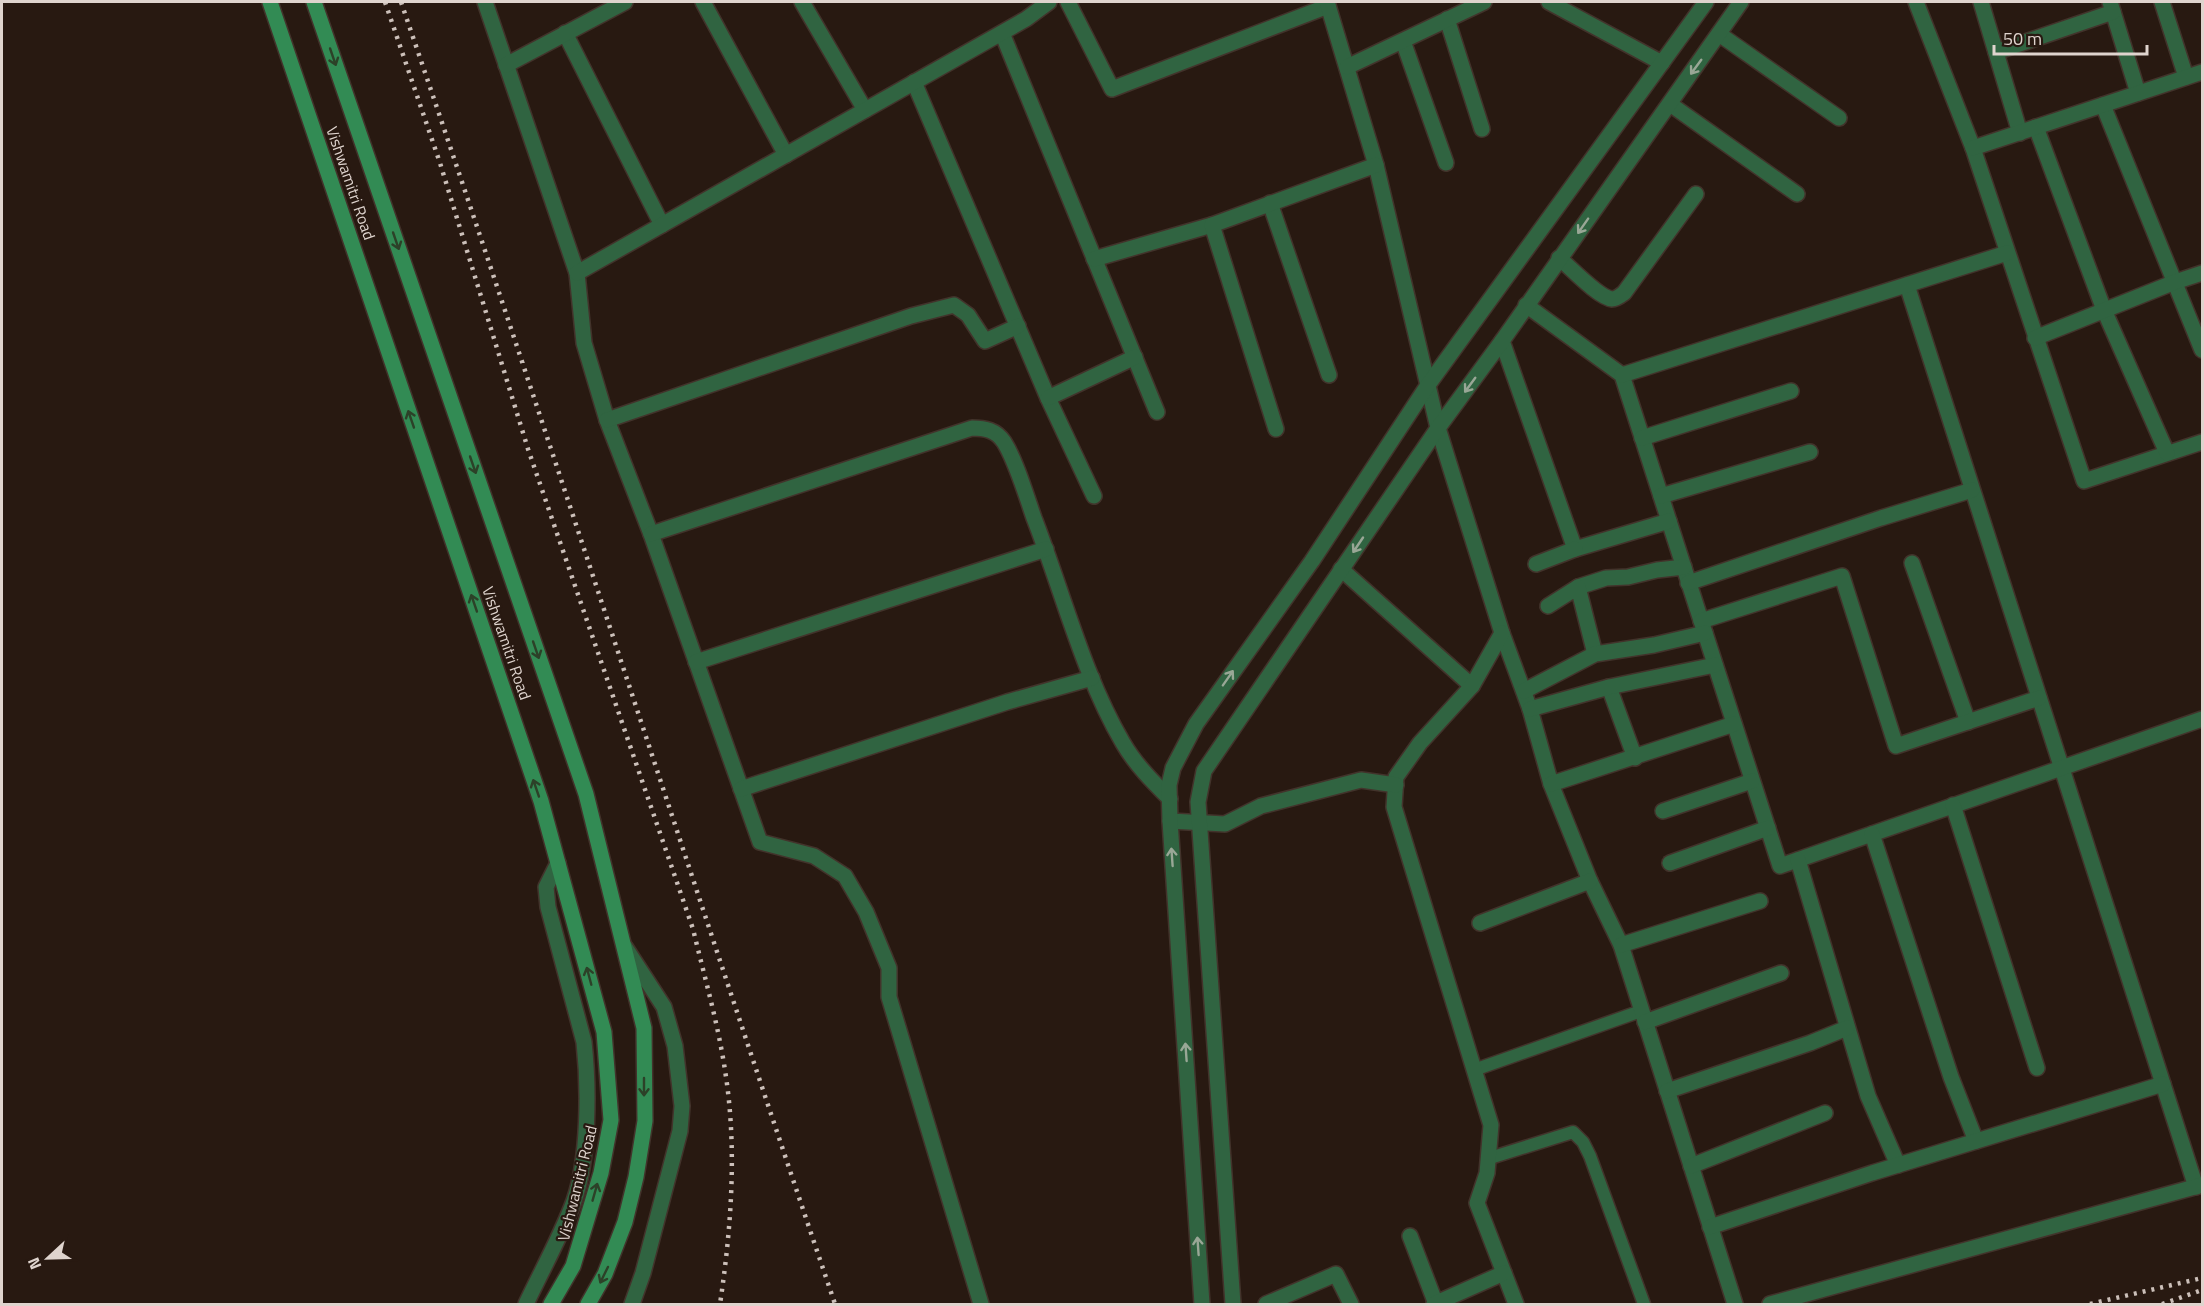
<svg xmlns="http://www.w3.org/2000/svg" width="2204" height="1306" font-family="'Titillium Web',sans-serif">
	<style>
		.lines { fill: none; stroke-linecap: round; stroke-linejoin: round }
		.service-casing { stroke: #42332b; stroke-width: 15 }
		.minor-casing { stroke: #42332b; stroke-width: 18 }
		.tertiary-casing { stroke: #42332b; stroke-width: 18 }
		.secondary-casing { stroke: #42332b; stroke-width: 18 }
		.service { stroke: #306441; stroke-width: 12 }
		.minor { stroke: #306441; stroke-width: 15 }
		.tertiary { stroke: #306441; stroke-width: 15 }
		.secondary { stroke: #328b54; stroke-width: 15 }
		.rail { stroke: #ccc0ba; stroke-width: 4.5; stroke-dasharray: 3 6; stroke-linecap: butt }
		.oneway { stroke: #2c4128 }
		.oneway2 { stroke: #99a796 }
		.labels { text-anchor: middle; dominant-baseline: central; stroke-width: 4.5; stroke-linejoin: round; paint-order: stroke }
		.street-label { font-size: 16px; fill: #dfd4ce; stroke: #281911 }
	</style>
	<rect width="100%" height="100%" fill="#281911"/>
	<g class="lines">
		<defs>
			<g id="service">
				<path d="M1474 1070 1641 1011"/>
				<path d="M1490 1158 1573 1132 1583 1142 1590 1156 1644 1304"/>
			</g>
			<g id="minor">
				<path d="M485 2 577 273 584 343 607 420 651 534 760 842 814 856 845 876 866 912 889 968V997L981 1304"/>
				<path d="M703 2 786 155"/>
				<path d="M802 2 865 110"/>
				<path d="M1068 2 1112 89 1328 6"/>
				<path d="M1327 2 1376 165 1438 428 1502 633 1530 709 1551 784 1590 881 1621 945 1735 1304"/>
				<path d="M1549 2 1662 63"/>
				<path d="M1916 2 1973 148 2084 481 2202 442"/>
				<path d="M1981 2 2020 133"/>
				<path d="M2110 2 2138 93"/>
				<path d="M2162 2 2186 77"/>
				<path d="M1447 19 1482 129"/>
				<path d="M565 33 662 225"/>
				<path d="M1002 33 1157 412"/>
				<path d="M1719 34 1839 118"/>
				<path d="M1403 41 1446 163"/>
				<path d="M1996 52 2113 12"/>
				<path d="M506 65 625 2"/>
				<path d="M1347 67 1484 2"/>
				<path d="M914 82 1048 398 1094 496"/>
				<path d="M1670 104 1797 194"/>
				<path d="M2103 105 2202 350"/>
				<path d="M2036 127 2104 310 2167 453"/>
				<path d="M1973 148 2202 72"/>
				<path d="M1270 203 1329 375"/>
				<path d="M1559 258C1570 267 1599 298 1612 299 1616 299 1620 296 1624 293L1696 194"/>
				<path d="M1094 259 1212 225"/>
				<path d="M577 273 1026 19 1049 2"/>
				<path d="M1907 285 2196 1187"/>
				<path d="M1526 305 1622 375 1780 866 2202 719"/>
				<path d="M2035 338 2175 282 2202 273"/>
				<path d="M1502 341 1575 549 1669 521"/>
				<path d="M1622 375 2007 253"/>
				<path d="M1048 398 1135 357"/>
				<path d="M607 420 911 316 954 305 968 315 985 341 1018 326"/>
				<path d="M1276 429 1212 225 1376 165"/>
				<path d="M1642 438 1791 391"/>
				<path d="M1661 496 1810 452"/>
				<path d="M651 534 972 428C985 428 996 430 1004 442 1016 461 1026 495 1034 518 1062 590 1084 677 1123 743 1135 764 1153 782 1170 799"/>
				<path d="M1912 563 1968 722"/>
				<path d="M1536 564 1575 549"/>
				<path d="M1341 569 1472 686"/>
				<path d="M1688 583 1881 518 1972 490"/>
				<path d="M1578 587 1606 578 1628 577 1657 570 1684 567"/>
				<path d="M1548 606 1578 587 1595 654"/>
				<path d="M1701 621 1842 576 1896 746 2039 698"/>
				<path d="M1502 633 1472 686 1420 743 1396 777 1394 807 1491 1125 1487 1173 1477 1203 1516 1304"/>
				<path d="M696 662 1046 549"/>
				<path d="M1609 687 1635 758"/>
				<path d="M1524 691 1595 654 1654 645 1705 633"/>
				<path d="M1530 709 1609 687 1715 665"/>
				<path d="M1551 784 1734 724"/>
				<path d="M741 789 1007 702 1092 678"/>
				<path d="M1953 805 2037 1068"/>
				<path d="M1663 811 1752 781"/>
				<path d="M1170 821 1225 824 1261 806 1361 780 1396 785"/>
				<path d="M1872 834 1951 1077 1976 1141"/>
				<path d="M1798 860 1868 1096 1898 1165"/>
				<path d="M1670 863 1768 828"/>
				<path d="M1480 923 1590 881"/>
				<path d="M1621 945 1760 901"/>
				<path d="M625 947 664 1007 675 1046 682 1106 680 1131 643 1273 632 1304"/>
				<path d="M1645 1022 1781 973"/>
				<path d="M1667 1091 1810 1043 1847 1028"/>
				<path d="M1691 1166 1825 1113"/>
				<path d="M1710 1227 1872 1173 2163 1084"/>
				<path d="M1410 1236 1436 1304"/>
				<path d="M526 1304C542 1270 561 1236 574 1201 589 1158 589 1087 584 1042L548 907 546 887 558 863"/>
				<path d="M1266 1304 1336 1274 1351 1304"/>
				<path d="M1434 1304 1504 1273"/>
			</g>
			<g id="tertiary">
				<path d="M1202 1304 1170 821 1169 785 1173 768 1196 724 1312 561 1428 385 1706 2"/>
				<path d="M1233 1304 1198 802 1204 771 1438 428 1502 341 1741 2"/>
				<path d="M1770 1304 2202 1185"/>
			</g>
			<g id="secondary">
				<path d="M270 2 541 801 604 1032 611 1120 601 1173 573 1266 551 1304"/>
				<path d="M314 2 586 794 644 1028 645 1121 636 1177 625 1222 605 1274 588 1304"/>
			</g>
		</defs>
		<use href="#service" class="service-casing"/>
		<use href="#minor" class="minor-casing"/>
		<use href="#tertiary" class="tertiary-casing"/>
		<use href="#secondary" class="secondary-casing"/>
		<use href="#service" class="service"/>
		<use href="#minor" class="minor"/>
		<use href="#tertiary" class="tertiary"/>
		<use href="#secondary" class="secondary"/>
		<g class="rail">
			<path d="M385 2 440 163 528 449 693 929C705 979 719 1027 726 1077 737 1151 731 1230 720 1304"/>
			<path d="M401 2C549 435 688 871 835 1304"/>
			<path d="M2090 1304 2202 1278"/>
			<path d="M2162 1304 2202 1290"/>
		</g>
	</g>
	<defs><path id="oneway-shaft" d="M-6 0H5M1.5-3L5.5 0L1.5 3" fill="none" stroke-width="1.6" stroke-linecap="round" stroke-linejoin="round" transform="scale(1.5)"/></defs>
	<g class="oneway">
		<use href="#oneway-shaft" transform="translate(333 57) rotate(71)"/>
		<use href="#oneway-shaft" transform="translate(396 241) rotate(71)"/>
		<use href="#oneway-shaft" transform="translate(411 419) rotate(-109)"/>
		<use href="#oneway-shaft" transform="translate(473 465) rotate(71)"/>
		<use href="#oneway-shaft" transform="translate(474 603) rotate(-109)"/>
		<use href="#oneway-shaft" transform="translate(536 650) rotate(71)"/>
		<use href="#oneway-shaft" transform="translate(536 788) rotate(-109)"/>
		<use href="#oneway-shaft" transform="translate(589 976) rotate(-105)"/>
		<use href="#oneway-shaft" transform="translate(644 1087) rotate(90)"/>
		<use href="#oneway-shaft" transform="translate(595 1192) rotate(-74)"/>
		<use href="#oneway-shaft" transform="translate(604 1275) rotate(116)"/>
	</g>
	<g class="oneway2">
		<use href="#oneway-shaft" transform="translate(1696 67) rotate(126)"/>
		<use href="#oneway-shaft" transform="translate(1583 226) rotate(125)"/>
		<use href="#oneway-shaft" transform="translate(1470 385) rotate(126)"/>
		<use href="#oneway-shaft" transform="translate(1358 545) rotate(124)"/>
		<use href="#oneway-shaft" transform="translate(1228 678) rotate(-55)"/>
		<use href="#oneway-shaft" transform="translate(1172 857) rotate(-94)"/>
		<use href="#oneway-shaft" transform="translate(1186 1052) rotate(-94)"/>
		<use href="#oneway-shaft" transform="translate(1198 1246) rotate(-94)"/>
	</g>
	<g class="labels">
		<g class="street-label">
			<text transform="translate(351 183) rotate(71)">Vishwamitri Road</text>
			<text transform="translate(507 643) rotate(71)">Vishwamitri Road</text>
			<text transform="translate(577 1183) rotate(-76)">Vishwamitri Road</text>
		</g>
	</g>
	<rect width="2204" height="1306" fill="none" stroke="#dfd4ce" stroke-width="6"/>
	<g transform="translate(48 1258) rotate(248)" stroke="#281911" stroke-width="4.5" paint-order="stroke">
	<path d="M0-4.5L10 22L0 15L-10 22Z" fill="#dfd4ce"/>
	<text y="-9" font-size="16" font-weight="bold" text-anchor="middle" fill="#dfd4ce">N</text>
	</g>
	<path d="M1994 45v9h153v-9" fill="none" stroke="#dfd4ce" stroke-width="3"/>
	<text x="2003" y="45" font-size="18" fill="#dfd4ce" stroke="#281911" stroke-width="4.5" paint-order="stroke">50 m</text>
</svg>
